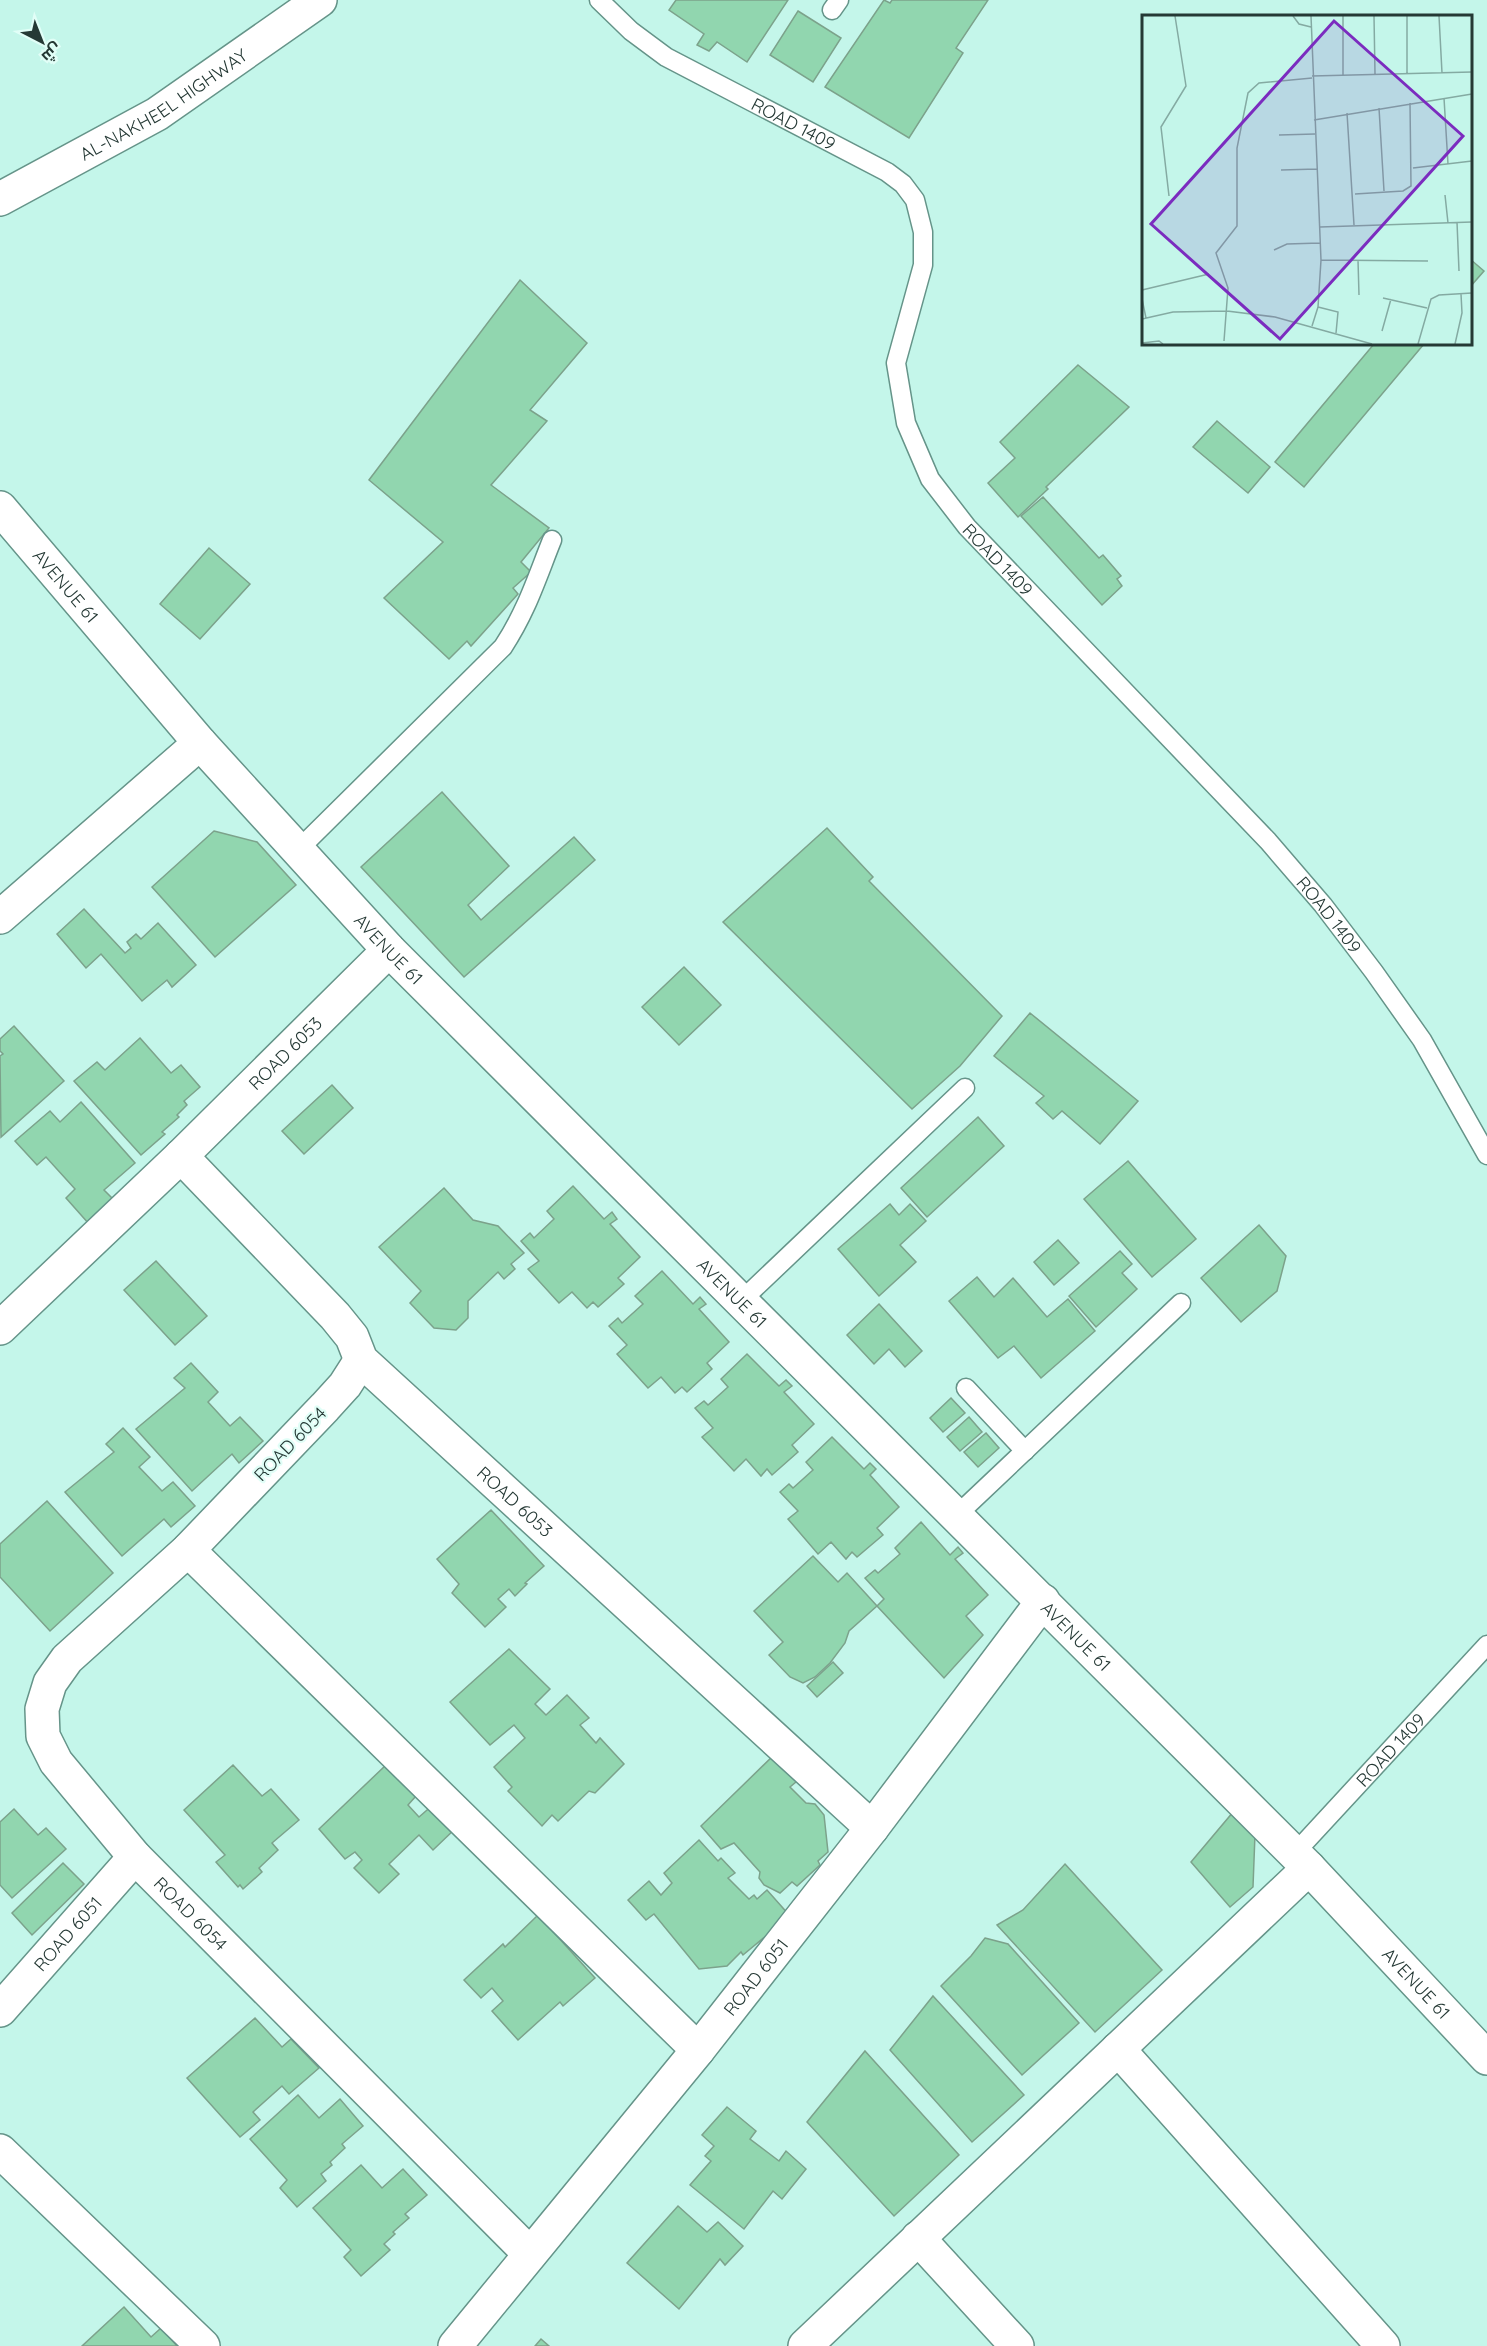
<svg xmlns="http://www.w3.org/2000/svg" width="1487" height="2346" font-family="Quicksand,Cairo,sans-serif">
	<style>
		.building { fill: #91d6af; stroke: #7ca28b; stroke-width: 1.5 }
		.lines { fill: none; stroke-linecap: round; stroke-linejoin: round }
		.lane-casing { stroke: #659489; stroke-width: 21 }
		.street-casing { stroke: #659489; stroke-width: 36 }
		.secondary-casing { stroke: #659489; stroke-width: 36 }
		.lane { stroke: #fff; stroke-width: 18 }
		.street { stroke: #fff; stroke-width: 33 }
		.secondary { stroke: #fff; stroke-width: 33 }
		.labels { text-anchor: middle; dominant-baseline: central; stroke-width: 4.5; stroke-linejoin: round; paint-order: stroke }
		.street-label { font-size: 18px; fill: #253935; stroke: #e1fef7 }
		.inset-road { fill: none; stroke: #84aaa2; stroke-width: 1.5 }
		.view { fill: #7b2cbf; fill-opacity: 0.15; stroke: #7b2cbf; stroke-width: 3 }
		.inset-edge { fill: none; stroke: #253935; stroke-width: 3 }
	</style>
	<rect width="100%" height="100%" fill="#c4f6ea"/>
	<g class="building">
		<path d="M676 0H788L747 62 717 42 709 51 697 45 704 34 669 10Z"/>
		<path d="M884 0 890 3 892 0H988L956 48 963 53 909 138 825 87Z"/>
		<path d="M798 11 841 38 813 82 770 55Z"/>
		<path d="M1470 259 1484 271 1470 287Z"/>
		<path d="M520 280 587 343 530 410 547 421 491 485 549 528 521 562 531 572 513 588 518 594 471 646 467 641 449 659 384 598 443 542 369 480Z"/>
		<path d="M1374 344H1424L1304 487 1275 462Z"/>
		<path d="M1078 365 1129 407 1046 487 1048 489 1018 517 988 483 1015 458 1000 442Z"/>
		<path d="M1217 421 1270 467 1248 493 1193 447Z"/>
		<path d="M1043 497 1099 558 1103 555 1121 576 1117 579 1122 586 1102 605 1021 516Z"/>
		<path d="M209 548 250 584 200 639 160 604Z"/>
		<path d="M442 792 509 866 468 905 481 920 574 837 595 860 464 977 361 867Z"/>
		<path d="M827 828 873 877 869 881 1002 1016 960 1066 912 1109 723 922Z"/>
		<path d="M214 831 257 842 296 885 215 957 152 887Z"/>
		<path d="M84 909 125 953 131 948 127 942 136 934 141 939 158 923 196 965 172 987 167 980 142 1001 101 954 86 968 57 934Z"/>
		<path d="M684 967 721 1005 679 1045 642 1007Z"/>
		<path d="M1030 1013 1138 1101 1100 1144 1062 1111 1053 1119 1036 1103 1044 1096 994 1056Z"/>
		<path d="M14 1026 64 1081 1 1137 0 1056 3 1054 0 1051V1039Z"/>
		<path d="M140 1038 171 1073 181 1065 200 1087 184 1101 187 1105 177 1115 179 1117 162 1132 165 1134 141 1155 74 1081 97 1062 105 1070Z"/>
		<path d="M332 1085 353 1108 304 1154 282 1131Z"/>
		<path d="M81 1102 135 1163 104 1190 115 1201 89 1224 66 1198 75 1189 46 1157 37 1165 15 1141 50 1111 60 1122Z"/>
		<path d="M978 1117 1004 1146 927 1217 901 1188Z"/>
		<path d="M1128 1161 1196 1239 1152 1277 1084 1199Z"/>
		<path d="M573 1186 604 1219 612 1212 617 1219 610 1224 640 1257 618 1278 624 1284 598 1307 593 1302 587 1308 572 1292 559 1303 528 1269 539 1261 521 1241 530 1233 534 1238 554 1219 547 1211Z"/>
		<path d="M444 1188 473 1220 498 1226 524 1253 511 1264 515 1269 504 1279 498 1272 468 1301V1318L456 1330 434 1328 410 1303 421 1291 379 1247Z"/>
		<path d="M890 1204 899 1215 910 1204 926 1221 900 1245 916 1262 879 1296 838 1249Z"/>
		<path d="M1259 1225 1286 1256 1277 1291 1241 1322 1201 1278Z"/>
		<path d="M1058 1240 1079 1263 1054 1285 1034 1262Z"/>
		<path d="M1120 1251 1132 1264 1122 1273 1137 1289 1096 1327 1069 1296Z"/>
		<path d="M156 1261 207 1316 175 1345 124 1290Z"/>
		<path d="M662 1271 693 1304 700 1297 706 1304 699 1309 729 1342 707 1363 712 1369 687 1392 682 1387 675 1393 661 1377 648 1388 617 1354 627 1345 609 1326 618 1318 622 1323 643 1304 635 1296Z"/>
		<path d="M977 1277 994 1297 1013 1278 1047 1317 1068 1299 1095 1331 1041 1378 1014 1346 998 1358 949 1301Z"/>
		<path d="M879 1304 922 1351 905 1367 889 1349 874 1364 847 1335Z"/>
		<path d="M747 1354 779 1386 786 1380 792 1386 784 1392 814 1424 792 1445 798 1452 772 1475 767 1469 761 1476 746 1459 734 1471 702 1437 713 1428 695 1408 704 1401 708 1405 728 1387 721 1379Z"/>
		<path d="M191 1363 218 1392 208 1402 230 1426 240 1417 263 1441 239 1463 232 1454 192 1491 136 1429 185 1388 174 1378Z"/>
		<path d="M951 1398 965 1413 943 1432 930 1418Z"/>
		<path d="M969 1417 982 1432 960 1451 947 1437Z"/>
		<path d="M123 1428 150 1457 139 1467 162 1491 173 1482 195 1506 171 1527 164 1519 122 1556 65 1492 114 1452 106 1444Z"/>
		<path d="M986 1433 999 1448 978 1467 964 1452Z"/>
		<path d="M832 1437 864 1469 870 1463 876 1469 870 1475 899 1507 877 1528 883 1535 857 1557 852 1552 846 1559 831 1542 818 1554 788 1519 798 1511 780 1492 789 1484 793 1488 813 1470 806 1462Z"/>
		<path d="M47 1501 113 1573 50 1631 0 1577V1544Z"/>
		<path d="M491 1510 544 1566 525 1583 527 1584 515 1596 509 1589 498 1599 506 1607 485 1627 452 1593 459 1584 437 1559Z"/>
		<path d="M921 1522 950 1555 958 1547 963 1553 955 1559 988 1595 966 1616 983 1635 944 1678 877 1606 884 1599 865 1578 875 1570 878 1573 900 1554 895 1548Z"/>
		<path d="M813 1556 838 1582 847 1573 877 1606 849 1631 845 1643 830 1663 815 1677 803 1683 790 1677 769 1655 783 1642 754 1611Z"/>
		<path d="M509 1649 550 1689 535 1704 546 1715 567 1695 589 1718 580 1725 596 1743 600 1738 624 1764 595 1793 589 1791 558 1821 552 1815 542 1826 508 1791 512 1787 494 1767 525 1738 514 1725 490 1745 450 1702Z"/>
		<path d="M833 1662 843 1673 817 1697 807 1686Z"/>
		<path d="M777 1752 802 1777 790 1787 806 1803 815 1804 824 1815 828 1852 818 1861 820 1865 797 1886 792 1882 780 1893 764 1885 759 1878 760 1872 734 1843 721 1849 701 1826Z"/>
		<path d="M387 1764 416 1796 408 1805 419 1817 434 1804 457 1827 433 1850 419 1835 389 1864 399 1874 379 1893 354 1868 362 1860 355 1852 345 1859 319 1829Z"/>
		<path d="M233 1765 262 1796 271 1789 299 1820 272 1843 278 1850 259 1868 262 1872 243 1889 240 1885 238 1887 216 1862 225 1855 184 1810Z"/>
		<path d="M14 1809 38 1835 46 1828 66 1849 12 1898 0 1885V1822Z"/>
		<path d="M1234 1811 1255 1834 1253 1887 1230 1907 1191 1862Z"/>
		<path d="M699 1840 718 1861 721 1858 735 1873 728 1878 749 1899 754 1895 757 1899 767 1890 790 1916 743 1955 741 1952 727 1966 699 1969 654 1914 646 1920 628 1900 649 1881 661 1895 672 1883 664 1873Z"/>
		<path d="M63 1863 84 1884 32 1935 12 1913Z"/>
		<path d="M1065 1864 1162 1970 1095 2032 997 1925 1023 1910Z"/>
		<path d="M538 1915 595 1978 563 2006 560 2002 518 2040 492 2011 503 2001 492 1988 481 1998 464 1980 503 1944 505 1947Z"/>
		<path d="M985 1938 1008 1944 1079 2023 1022 2075 941 1986 971 1956Z"/>
		<path d="M933 1996 1024 2095 972 2142 890 2050Z"/>
		<path d="M255 2018 282 2047 291 2039 319 2068 289 2094 282 2086 253 2112 260 2120 240 2137 187 2078Z"/>
		<path d="M865 2051 959 2155 894 2216 807 2122Z"/>
		<path d="M298 2095 319 2118 340 2099 363 2126 342 2144 345 2148 330 2162 332 2165 321 2174 326 2181 297 2207 280 2188 287 2180 250 2139Z"/>
		<path d="M727 2107 756 2131 750 2139 779 2161 786 2151 806 2169 782 2199 773 2191 744 2229 690 2185 711 2161 705 2156 714 2146 702 2135Z"/>
		<path d="M361 2165 382 2188 403 2169 427 2195 405 2214 409 2218 393 2232 395 2234 384 2244 390 2250 361 2276 344 2257 351 2250 313 2208Z"/>
		<path d="M678 2206 707 2232 718 2222 743 2246 725 2265 720 2259 679 2309 627 2263Z"/>
		<path d="M124 2307 151 2337 161 2328 177 2346H82Z"/>
		<path d="M541 2339 549 2346H535Z"/>
	</g>
	<g class="lines">
		<defs>
			<g id="lane">
				<path id="s1" d="M599 0 631 31 666 57 887 172 903 184 915 200 923 232V265L896 363 906 423 930 479 967 527 1268 841 1323 905 1374 972 1422 1040 1487 1155"/>
				<path d="M832 10 839 0"/>
				<path d="M298 850 503 647C527 610 536 580 552 540"/>
				<path d="M740 1302 965 1088"/>
				<path d="M966 1388 1025 1451"/>
				<path d="M957 1515 1181 1303"/>
				<path id="s2" d="M1294 1854 1487 1645"/>
			</g>
			<g id="street">
				<path id="s3" d="M0 508 200 743 389 950 1309 1868 1487 2058"/>
				<path d="M0 917 200 743"/>
				<path id="s4" d="M181 1156 335 1316 352 1337 361 1360 872 1828"/>
				<path id="s5" d="M0 1328 181 1156 389 950"/>
				<path id="s6" d="M361 1360 345 1385 325 1407 188 1550 67 1659 50 1683 42 1709 43 1736 56 1762 135 1857 530 2254"/>
				<path d="M188 1550 698 2050"/>
				<path id="s7" d="M0 2010 135 1857"/>
				<path d="M1118 2049 1383 2346"/>
				<path d="M0 2151 203 2346"/>
				<path d="M918 2238 1017 2346"/>
				<path id="s8" d="M455 2346 698 2050 872 1828 1043 1601"/>
				<path d="M805 2346 1309 1868"/>
			</g>
			<g id="secondary">
				<path id="s9" d="M0 199 157 114 320 0"/>
			</g>
		</defs>
		<use href="#lane" class="lane-casing"/>
		<use href="#street" class="street-casing"/>
		<use href="#secondary" class="secondary-casing"/>
		<use href="#lane" class="lane"/>
		<use href="#street" class="street"/>
		<use href="#secondary" class="secondary"/>
	</g>
	<g class="labels">
		<g class="street-label">
			<text stroke="none"><textPath href="#s9" startOffset="189">AL-NAKHEEL HIGHWAY</textPath></text>
			<text stroke="none"><textPath href="#s1" startOffset="232">ROAD 1409</textPath></text>
			<text stroke="none"><textPath href="#s1" startOffset="772">ROAD 1409</textPath></text>
			<text stroke="none"><textPath href="#s3" startOffset="102">AVENUE 61</textPath></text>
			<text stroke="none"><textPath href="#s1" startOffset="1258">ROAD 1409</textPath></text>
			<text stroke="none"><textPath href="#s3" startOffset="588">AVENUE 61</textPath></text>
			<text stroke="none"><textPath href="#s5" startOffset="396">ROAD 6053</textPath></text>
			<text stroke="none"><textPath href="#s3" startOffset="1074">AVENUE 61</textPath></text>
			<text transform="translate(290 1444) rotate(-46)">ROAD 6054</text>
			<text stroke="none"><textPath href="#s4" startOffset="483">ROAD 6053</textPath></text>
			<text stroke="none"><textPath href="#s3" startOffset="1560">AVENUE 61</textPath></text>
			<text stroke="none"><textPath href="#s2" startOffset="142">ROAD 1409</textPath></text>
			<text stroke="none"><textPath href="#s6" startOffset="736">ROAD 6054</textPath></text>
			<text stroke="none"><textPath href="#s7" startOffset="102">ROAD 6051</textPath></text>
			<text stroke="none"><textPath href="#s8" startOffset="476">ROAD 6051</textPath></text>
			<text stroke="none"><textPath href="#s3" startOffset="2046">AVENUE 61</textPath></text>
		</g>
	</g>
	<g transform="translate(1142 15)">
		<rect width="330" height="330" fill="#c4f6ea"/>
		<path class="inset-road" d="M151 1 157 9 169 12M169 1 179 245 176 292 170 311M232 1 233 59M297 1 300 58M265 58V1M201 60V1M170 61 330 57M302 83 306 149M237 93 242 176M205 98 212 210M172 105 330 79M137 120 173 119M271 153 330 146M139 155 175 154M213 179 261 176 269 171 268 88M303 180 306 208M27 181 19 112 44 71 33 1M315 207 317 256M178 212 330 207M132 235 145 229 178 228M179 245 286 246M216 245 217 280M0 275 67 259M241 283 285 293M0 284 4 303M176 292 196 297 194 318M0 304 31 297 85 296 133 302 230 329M240 316 249 284M82 326 86 273 74 238 95 211V133L106 78 117 68 170 63M0 328 17 326 21 329M276 329 289 284 297 280 330 278M313 329 320 298 319 279"/>
		<path class="view" d="M192 6 321 121 138 324 9 209Z"/>
		<rect width="330" height="330" class="inset-edge"/>
	</g>
	<g transform="translate(42 42) rotate(138)" stroke="#e1fef7" stroke-width="4.5" paint-order="stroke">
	<path d="M0-4.5L10 22L0 15L-10 22Z" fill="#253935"/>
	<text y="-9" font-size="16" font-weight="bold" text-anchor="middle" fill="#253935">ش</text>
	</g>
</svg>
